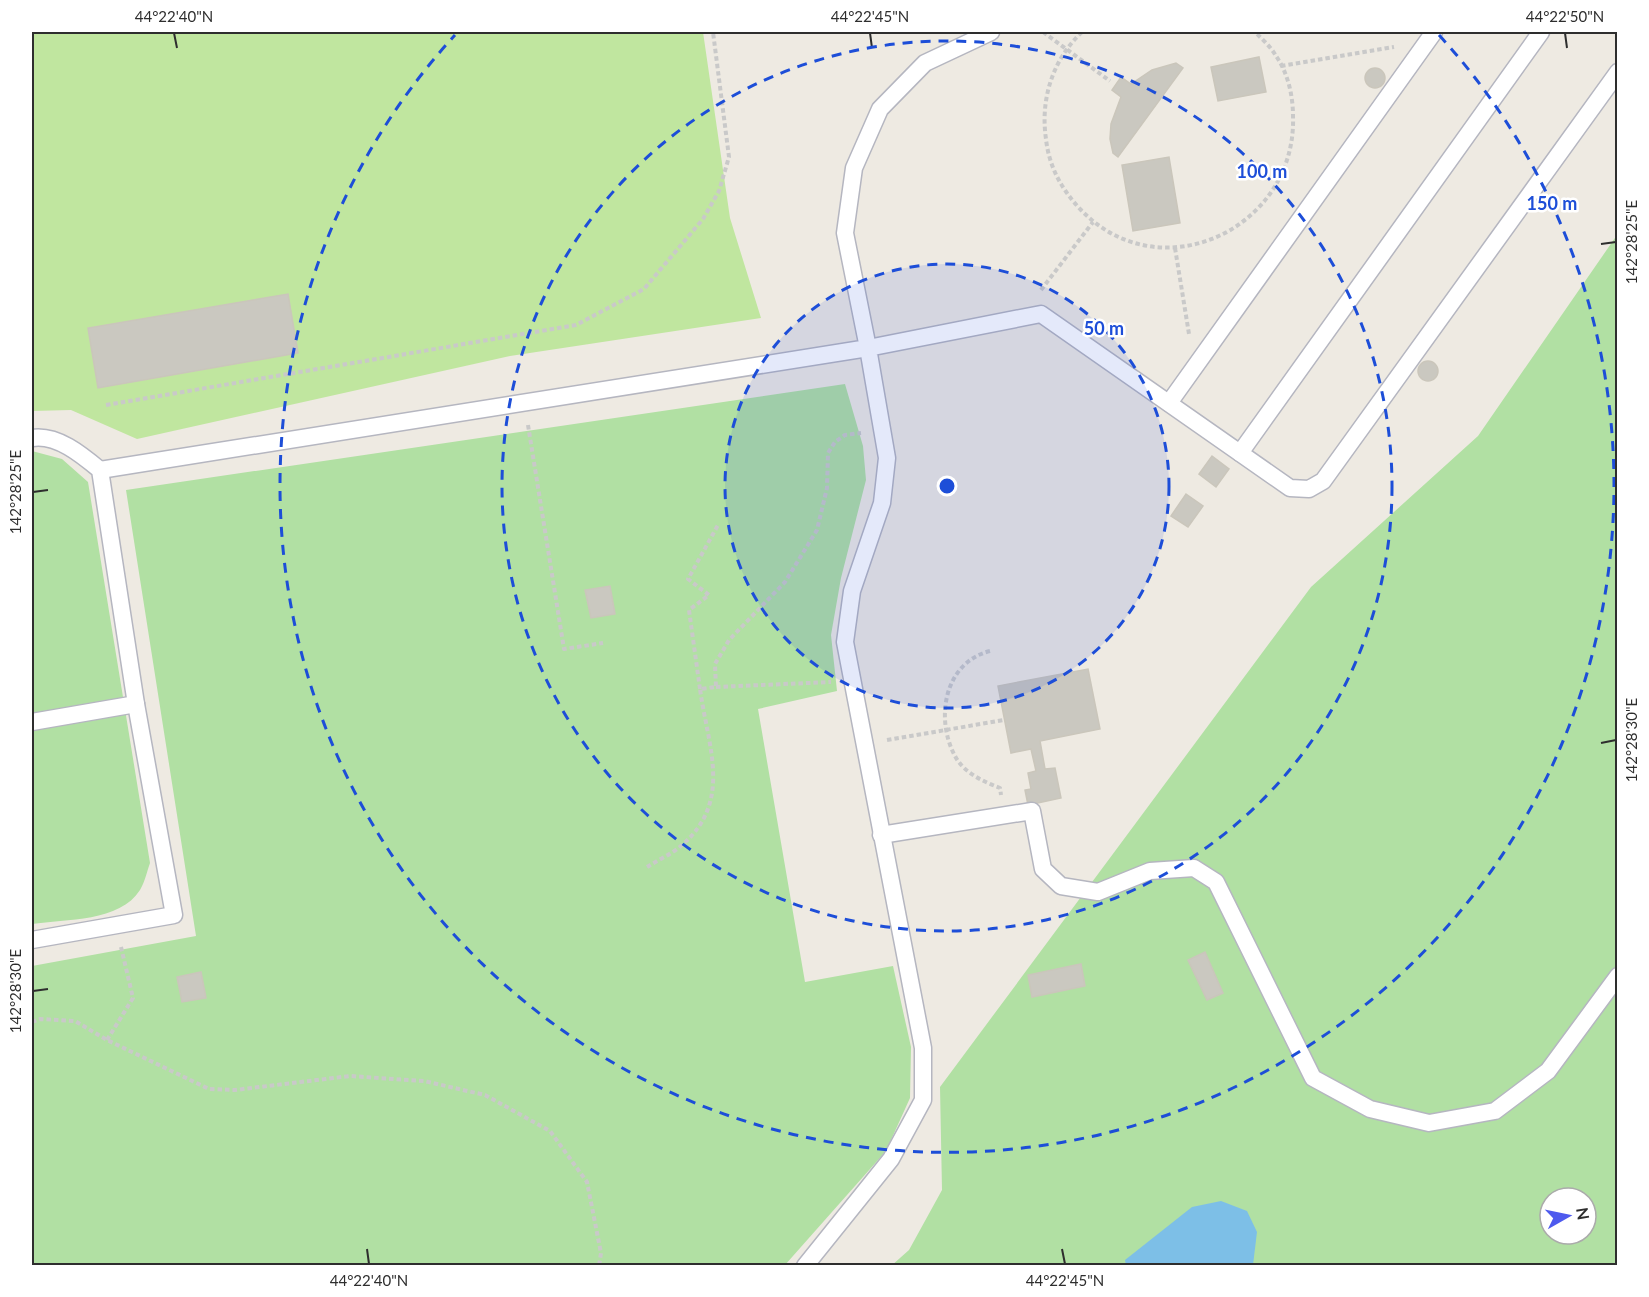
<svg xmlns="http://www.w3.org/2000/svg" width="1649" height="1297" font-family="Lato,sans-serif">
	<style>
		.green { fill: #b1e0a3; fill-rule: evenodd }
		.pitch { fill: #c0e69f }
		.water { fill: #7dbfe7 }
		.building { fill: #cac8c0; stroke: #cac6bb; stroke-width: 1.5 }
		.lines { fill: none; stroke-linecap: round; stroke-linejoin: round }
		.service-casing { stroke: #b5b6c0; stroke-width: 19 }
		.path { stroke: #c9c9c9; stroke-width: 4; stroke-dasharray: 4.5 3; stroke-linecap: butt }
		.service { stroke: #fff; stroke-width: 16 }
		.ticks { fill: none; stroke: #2e2e2e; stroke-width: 2 }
		.ring { fill: none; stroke: #1d4ed8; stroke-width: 3; stroke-dasharray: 10 8 }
		.centre { fill: #1d4ed8; stroke: #fff; stroke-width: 3 }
		.ring-label { font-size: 18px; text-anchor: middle; font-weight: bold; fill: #1d4ed8; stroke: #fff; stroke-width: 5; stroke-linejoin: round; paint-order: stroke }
		.neatline { fill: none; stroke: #2e2e2e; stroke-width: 2 }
		.ticks-label { font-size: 15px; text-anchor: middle; fill: #2e2e2e }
	</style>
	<rect width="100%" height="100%" fill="#eeeae2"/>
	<g class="green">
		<path d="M1617 235V1265L891 1266 909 1250 942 1190 940 1087 1311 587 1478 436ZM1550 1198H1586V1234H1550Z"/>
		<path d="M845 384 863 446 866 480 841 578 831 635 837 691 758 709 805 982 893 966 911 1047 910 1098 886 1151 785 1265 32 1266V966L196 936 126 490Z"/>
		<path d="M32 451 62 459 88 482 150 863C147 871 145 882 140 890 120 922 66 919 32 924Z"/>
	</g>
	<path class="pitch" d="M32 32H703L730 218 761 318 510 356 137 439 71 410 32 411Z"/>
	<path class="water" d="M1221 1201 1247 1211 1257 1232 1253 1265H1126L1125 1260 1192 1207Z"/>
	<g class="building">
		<path d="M1259 57 1266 92 1218 101 1211 67Z"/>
		<path d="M1176 63 1183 68 1118 157 1113 153 1110 139 1111 124 1121 97 1112 90 1121 77 1131 84 1152 70Z"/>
		<circle cx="1375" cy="78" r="10"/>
		<path d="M1169 157 1180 223 1133 231 1122 165Z"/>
		<path d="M288 294 298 353 98 388 88 328Z"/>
		<circle cx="1428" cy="371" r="10"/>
		<path d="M1212 456 1229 469 1216 487 1199 474Z"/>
		<path d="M1186 494 1203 506 1188 527 1171 516Z"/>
		<path d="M610 586 615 614 591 618 585 590Z"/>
		<path d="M1088 669 1100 729 1040 741 1045 769 1055 768 1061 798 1028 805 1025 790 1031 789 1028 773 1036 771 1031 749 1011 753 998 686Z"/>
		<path d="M1205 952 1223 993 1207 1000 1188 960Z"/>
		<path d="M1081 964 1085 986 1032 997 1028 975Z"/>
		<path d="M201 972 206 998 182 1002 177 977Z"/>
	</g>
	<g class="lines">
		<defs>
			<g id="service">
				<path d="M1169 403 1434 32"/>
				<path d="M32 438C57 434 82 455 100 470L136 704 174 915 32 940"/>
				<path d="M1240 453 1541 32"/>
				<path d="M100 470 868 348 845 233 854 168 880 109 925 63 991 32"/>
				<path d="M32 722 136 704"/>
				<path d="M881 835 1032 811 1043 869 1061 886 1098 892 1150 871 1194 868 1216 882 1313 1078 1370 1109 1429 1123 1495 1111 1548 1071 1618 976"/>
				<path d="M805 1266 891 1159 923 1100V1048L845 642 852 591 882 503 887 458 868 348 1041 314 1290 488 1309 489 1323 481 1618 72"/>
			</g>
		</defs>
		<use href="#service" class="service-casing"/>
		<g class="path">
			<path d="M1043 32 1110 81"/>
			<path d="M1082 32C1053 59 1040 99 1046 139 1049 167 1062 190 1081 210 1161 293 1297 228 1293 116 1293 96 1288 73 1276 56 1271 47 1262 39 1255 32"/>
			<path d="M1281 66 1394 47"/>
			<path d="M1175 248 1189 334"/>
			<path d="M1041 290 1093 222"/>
			<path d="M106 405 576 325 644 289 703 219 719 191 729 157 713 32"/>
			<path d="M528 425 564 649 603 643"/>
			<path d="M990 651C942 663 934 724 958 761 968 775 985 782 1000 788L1001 795"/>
			<path d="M716 687 831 682"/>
			<path d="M700 689 689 610 709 595 688 579 718 525"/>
			<path d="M887 740 1004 720"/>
			<path d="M647 867C658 860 672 854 682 845 733 801 708 747 700 689L716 687 715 664 729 640 785 582 817 530 827 488 828 453 835 442 845 435 861 433"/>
			<path d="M32 1022 40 1019 75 1021 107 1040 209 1089 235 1090 350 1076 424 1081 485 1095 550 1131 587 1182 601 1253 599 1266"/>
			<path d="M107 1040 133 998 121 947"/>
		</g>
		<use href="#service" class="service"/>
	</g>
	<path class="ticks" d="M174 33 177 48M870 33 872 48M1565 33 1567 48M1601 244 1616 242M33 492 48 490M1601 743 1616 740M33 991 48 989M367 1249 369 1264M1062 1249 1065 1264"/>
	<circle cx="947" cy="486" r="222" fill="#1d4ed8" fill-opacity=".12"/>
	<g class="ring">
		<circle cx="947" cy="486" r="222"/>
		<circle cx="947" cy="486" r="445"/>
		<path d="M1439 35A667 667 0 1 1 455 35"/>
	</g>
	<circle cx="947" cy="486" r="9" class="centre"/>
	<g class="ring-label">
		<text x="1262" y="178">100 m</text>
		<text x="1552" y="210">150 m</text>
		<text x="1104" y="335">50 m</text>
	</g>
	<rect width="1649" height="1297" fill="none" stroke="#ffffff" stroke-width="66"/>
	<g transform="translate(1568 1216) rotate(81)"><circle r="28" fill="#ffffff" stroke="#ababab" stroke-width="1.5"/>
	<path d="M0-4.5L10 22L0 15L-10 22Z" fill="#4e5aee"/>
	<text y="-9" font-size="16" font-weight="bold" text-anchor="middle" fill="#2e2e2e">N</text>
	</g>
	<rect x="33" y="33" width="1583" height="1231" class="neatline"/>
	<g class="ticks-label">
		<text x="174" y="22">44°22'40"N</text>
		<text x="870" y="22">44°22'45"N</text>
		<text x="1565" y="22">44°22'50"N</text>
		<text transform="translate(1632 242) rotate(-90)" y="5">142°28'25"E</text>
		<text transform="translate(16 492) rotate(-90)" y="5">142°28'25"E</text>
		<text transform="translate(1632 740) rotate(-90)" y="5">142°28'30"E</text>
		<text transform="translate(16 991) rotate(-90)" y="5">142°28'30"E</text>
		<text x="369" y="1286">44°22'40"N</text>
		<text x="1065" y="1286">44°22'45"N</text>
	</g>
</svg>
